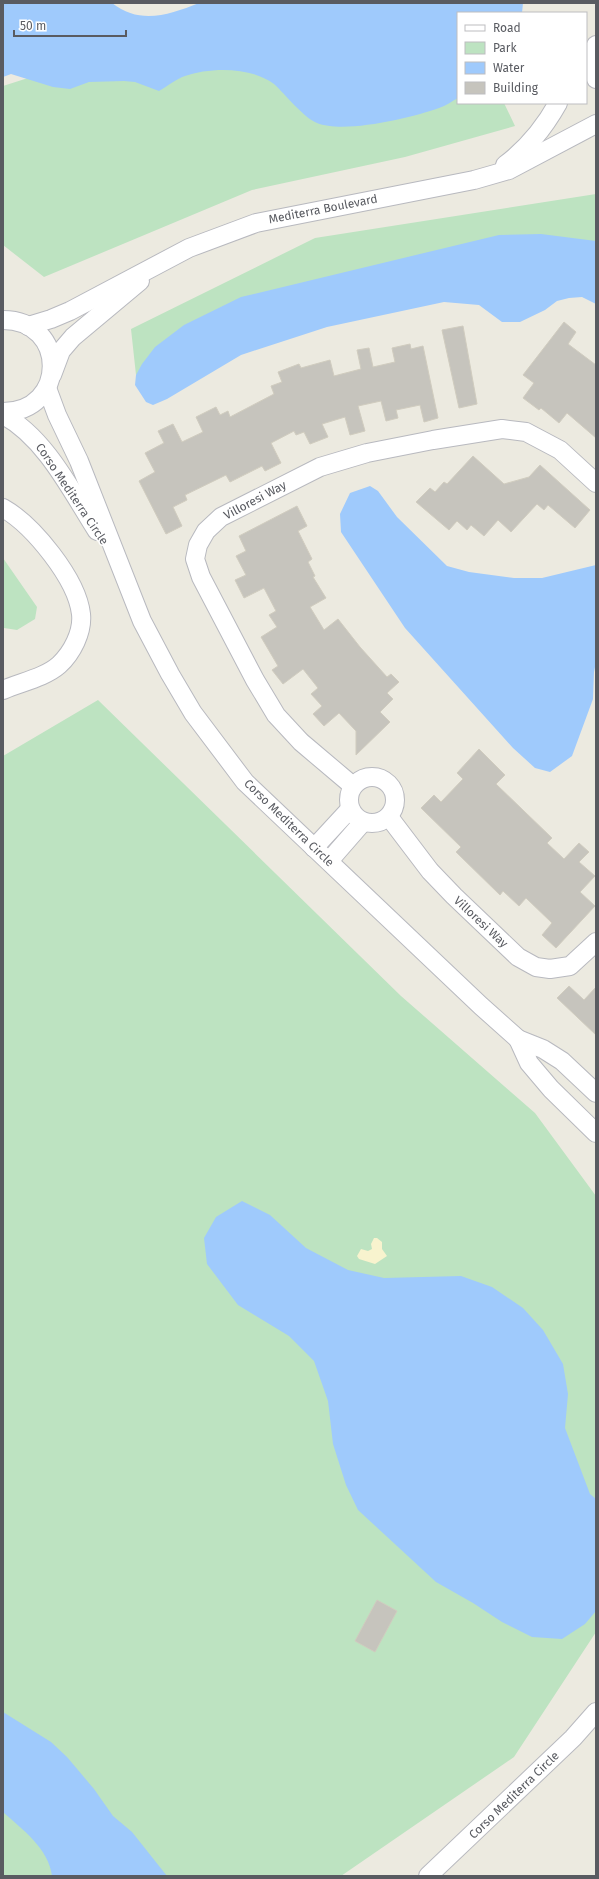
<svg xmlns="http://www.w3.org/2000/svg" width="599" height="1879" font-family="'Fira Sans',sans-serif">
	<style>
		.green { fill: #bde3c1 }
		.sand { fill: #f8f3ce }
		.water { fill: #9fcafc }
		.building { fill: #c6c4bd; stroke: #d0ccbf }
		.lines { fill: none; stroke-linecap: round; stroke-linejoin: round }
		.minor-casing { stroke: #b8b9bf; stroke-width: 20 }
		.minor { stroke: #fff; stroke-width: 18 }
		.labels { text-anchor: middle; dominant-baseline: central; stroke-width: 3; stroke-linejoin: round; paint-order: stroke }
		.street-label { font-size: 12px; fill: #595b61; stroke: #fff }
	</style>
	<rect width="100%" height="100%" fill="#eceae0"/>
	<g class="green">
		<path d="M458 44V103H504L515 126 405 157 252 190 44 277 3 245V86L28 78Z"/>
		<path d="M596 194V296L336 299 136 375 131 329 315 238Z"/>
		<path d="M3 558 37 607 35 619 17 630 4 628 3 634Z"/>
		<path d="M98 700 401 996 535 1113 596 1196V1632L514 1757 341 1876H3V756Z"/>
	</g>
	<path class="sand" d="M374 1238H377L382 1242V1249L387 1256 375 1264 359 1259 357 1256 361 1249 368 1251 372 1249 371 1244Z"/>
	<g class="water">
		<path d="M3 3H112C140 25 169 15 199 3H523L522 13H458V98C452 101 446 106 439 108 411 118 344 134 317 123 304 118 285 94 274 84 252 67 211 67 185 76 176 79 168 86 159 91L135 82 124 81 89 82 70 89 53 87 11 74 3 77Z"/>
		<path d="M541 234 596 241V304L582 297 569 298 557 301 545 310 520 322H502L479 305 444 302 327 327 241 355 167 399 153 405 146 402 135 385 136 375 142 364 155 347 184 325 241 297 499 235Z"/>
		<path d="M370 486 378 491 397 517 447 566 469 572 514 578H542L596 565V662L594 672 593 699 572 756 550 772 535 768 513 748 405 628 341 532 340 514 350 493Z"/>
		<path d="M242 1201 270 1215 306 1248 348 1270 384 1278 461 1276 492 1287 523 1308 543 1330 563 1364 568 1394 565 1428 590 1494 596 1499V1611L585 1624 562 1639 532 1637 502 1622 473 1603 436 1582 358 1510 346 1485 333 1444 328 1401 314 1361 289 1336 238 1305 207 1264 204 1238 216 1217Z"/>
		<path d="M3 1712 51 1742 67 1757 94 1789 113 1816 132 1832 167 1876H52C49 1849 22 1829 3 1812Z"/>
	</g>
	<g class="building">
		<path d="M564 322 576 332 568 344 596 365V438L567 413 559 423 541 408 539 410 523 398 534 383 523 375Z"/>
		<path d="M463 326 477 404 459 408 442 330Z"/>
		<path d="M410 344 411 349 423 346 438 418 424 422 420 405 396 410 398 418 386 421 381 401 358 406 365 431 350 435 345 417 322 424 328 437 310 444 304 432 296 435 294 431 271 443 281 463 265 471 262 466 230 482 226 475 185 495 187 500 173 507 182 526 166 534 139 481 155 472 145 453 164 443 158 431 173 424 182 442 203 432 196 417 216 407 220 415 228 411 230 417 274 394 271 386 282 382 278 372 299 364 301 368 330 360 334 376 361 369 357 350 369 348 373 367 395 362 392 348Z"/>
		<path d="M473 456 504 484 529 477 540 465 590 510 575 528 548 505 544 510 537 504 511 532 498 520 484 536 471 525 467 530 457 521 449 530 416 502 430 488 435 492 444 482 447 484Z"/>
		<path d="M297 506 307 526 298 531 312 559 308 562 315 576 313 577 326 598 310 607 324 630 338 619 360 647 387 677 391 674 399 682 387 693 393 699 380 712 390 722 356 755V731L339 713 324 726 313 714 322 706 311 694 318 688 303 669 283 684 272 670 278 666 261 637 277 627 269 615 276 611 264 588 244 598 235 580 246 575 236 556 246 551 239 536Z"/>
		<path d="M479 749 505 775 496 784 552 838 547 843 564 859 579 843 589 852 579 862 595 876 580 892 595 906 556 948 542 935 552 923 526 898 519 906 503 891 500 895 456 852 461 847 421 808 434 795 441 802 463 779 457 773Z"/>
		<path d="M569 986 584 1000 596 987V1035L557 998Z"/>
		<path d="M377 1600 397 1611 375 1652 355 1641Z"/>
	</g>
	<g class="lines">
		<defs>
			<g id="minor">
				<path d="M596 45C591 57 592 67 596 79"/>
				<path d="M505 165C528 148 544 128 558 103"/>
				<path d="M3 320C68 320 68 412 3 412"/>
				<path d="M28 326 51 319 70 311 189 248 256 223 474 180 509 170 596 124"/>
				<path d="M52 375 61 351 73 337 140 281"/>
				<path d="M47 388 57 415 79 461 142 621 170 674 193 713 245 782 481 1006 518 1039"/>
				<path d="M3 415C45 437 72 492 97 531"/>
				<path d="M3 508C33 525 77 579 81 614 83 632 72 653 59 665 44 678 21 682 3 690"/>
				<circle cx="372" cy="800" r="23"/>
				<path d="M353 786 301 742 276 715 255 680 201 577 195 559 198 545 206 531 221 517 320 467 367 453 433 440 502 429 526 432 560 450 596 483"/>
				<path d="M389 817 430 871 454 896 518 957 536 967 550 969 570 966 596 942"/>
				<path d="M314 848 350 809"/>
				<path d="M329 861 363 822"/>
				<path d="M596 1093 562 1061 543 1049 518 1039 529 1063 551 1089 596 1133"/>
				<path d="M428 1876 573 1738 596 1712"/>
			</g>
		</defs>
		<use href="#minor" class="minor-casing"/>
		<use href="#minor" class="minor"/>
	</g>
	<g class="labels">
		<g class="street-label">
			<text transform="translate(323 209) rotate(-11)">Mediterra Boulevard</text>
			<text transform="translate(72 494) rotate(56)">Corso Mediterra Circle</text>
			<text transform="translate(255 500) rotate(-28)">Villoresi Way</text>
			<text transform="translate(289 823) rotate(44)">Corso Mediterra Circle</text>
			<text transform="translate(481 922) rotate(43)">Villoresi Way</text>
			<text transform="translate(514 1795) rotate(-44)">Corso Mediterra Circle</text>
		</g>
	</g>
	<rect width="599" height="1879" fill="none" stroke="#595b61" stroke-width="8"/>
	<rect x="457" y="12" width="130" height="92" fill="#ffffff" stroke="#bdbdc0"/>
	<rect x="465" y="25" width="20" height="6" fill="#ffffff" stroke="#bdbdc0"/>
	<text x="493" y="32" font-size="12" fill="#595b61">Road</text>
	<rect x="465" y="42" width="20" height="12" fill="#bde3c1" stroke="#bdbdc0"/>
	<text x="493" y="52" font-size="12" fill="#595b61">Park</text>
	<rect x="465" y="62" width="20" height="12" fill="#9fcafc" stroke="#bdbdc0"/>
	<text x="493" y="72" font-size="12" fill="#595b61">Water</text>
	<rect x="465" y="82" width="20" height="12" fill="#c6c4bd" stroke="#bdbdc0"/>
	<text x="493" y="92" font-size="12" fill="#595b61">Building</text>
	<path d="M14 30v6h112v-6" fill="none" stroke="#595b61" stroke-width="2"/>
	<text x="20" y="30" font-size="12" fill="#595b61" stroke="#ffffff" stroke-width="3" paint-order="stroke">50 m</text>
</svg>
